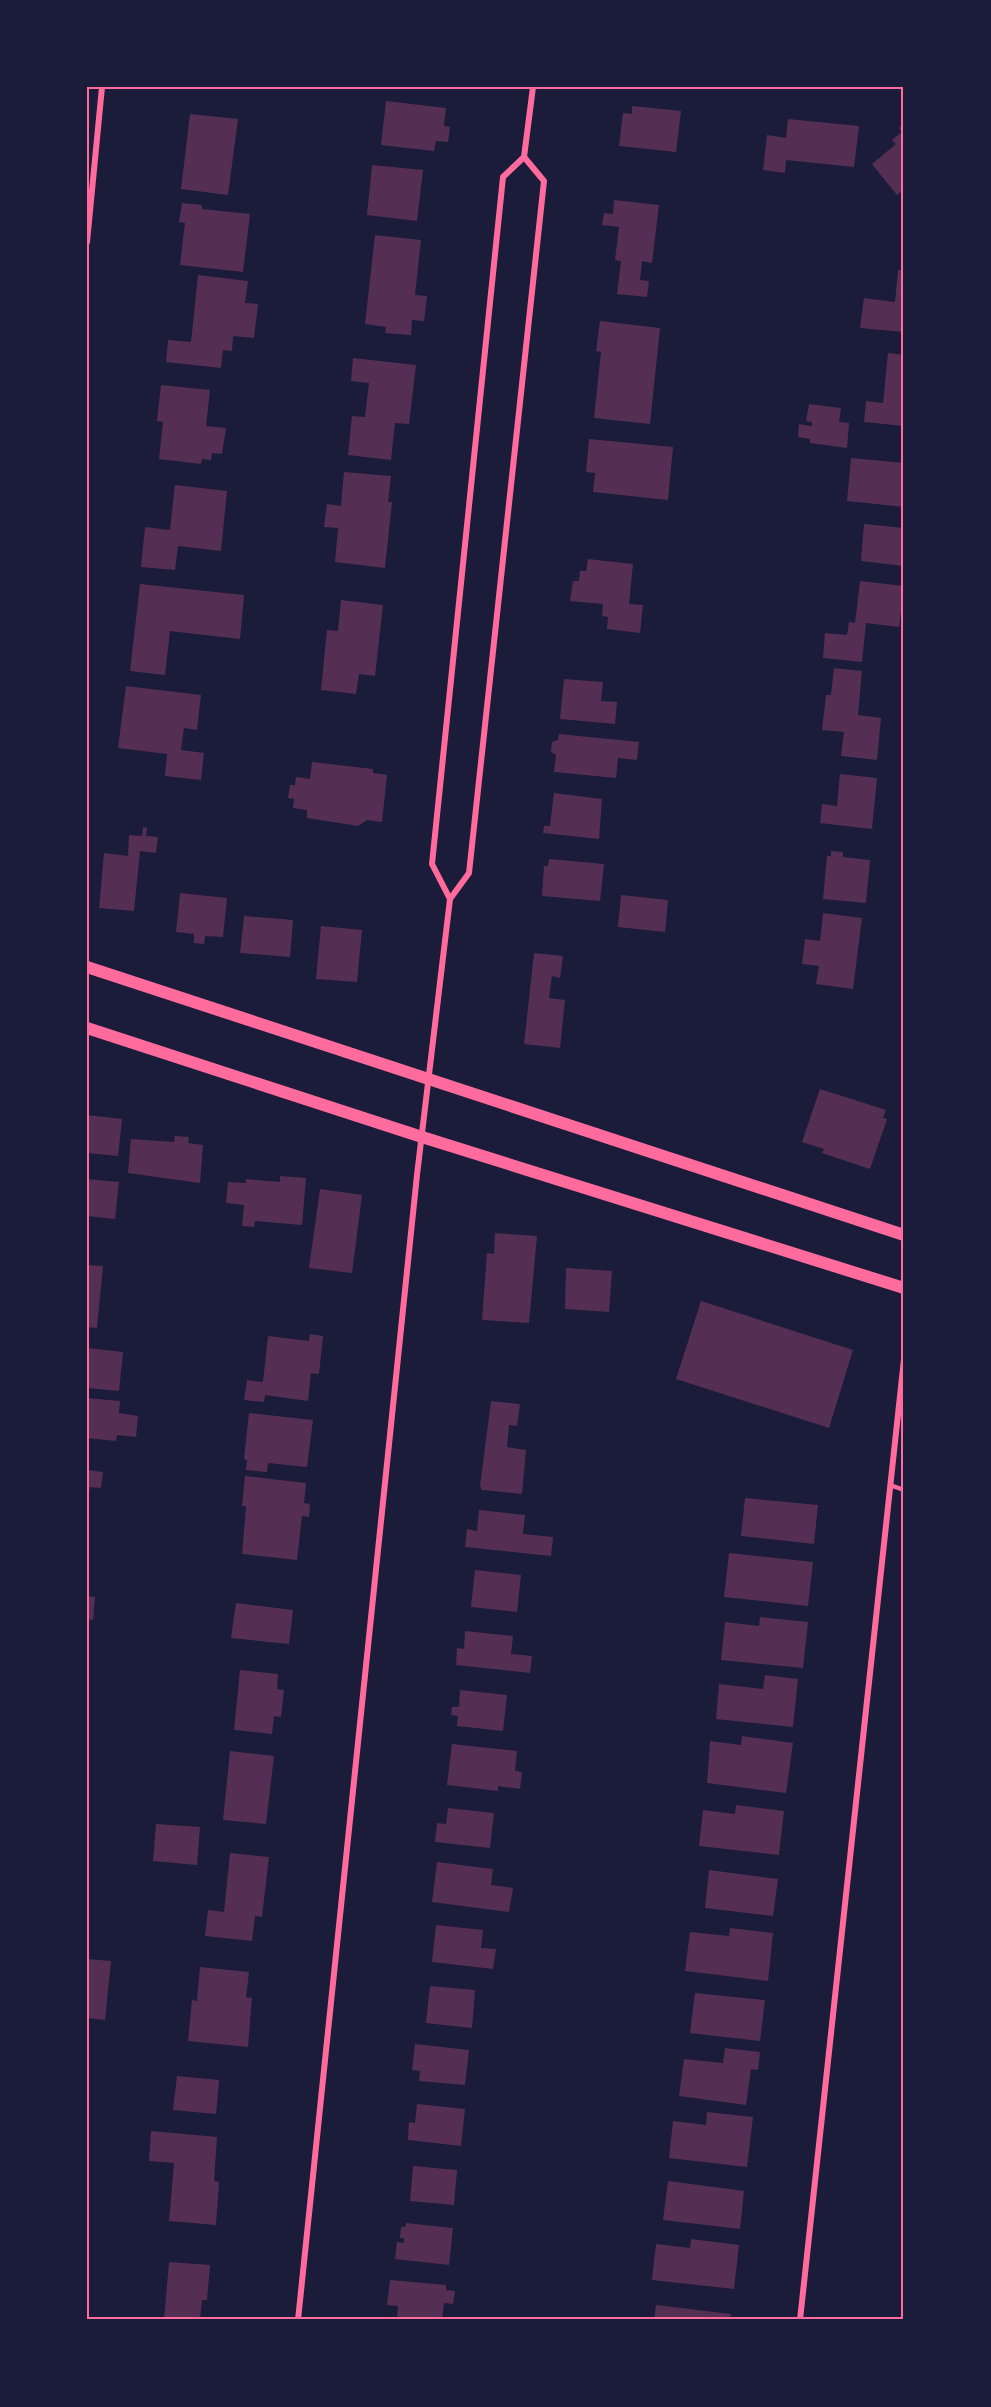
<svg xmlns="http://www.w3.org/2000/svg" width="991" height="2407" font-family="Signika,sans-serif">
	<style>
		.building { fill: #542f53 }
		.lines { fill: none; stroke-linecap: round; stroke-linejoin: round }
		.service { stroke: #ff6b9d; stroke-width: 4.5 }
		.minor { stroke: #ff6b9d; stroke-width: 6 }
		.secondary { stroke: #ff6b9d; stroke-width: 12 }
		.neatline { fill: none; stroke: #ff6b9d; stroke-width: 2 }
	</style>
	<rect width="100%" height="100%" fill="#1b1b3a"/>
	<g class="building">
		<path d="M386 101 446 108 444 126 450 127 448 142 436 141 434 151 381 145Z"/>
		<path d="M632 106 681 111 676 152 619 146 623 113 632 114Z"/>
		<path d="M190 114 238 119 228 195 181 189Z"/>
		<path d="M788 119 859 126 854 167 786 160 785 173 763 170 767 135 786 138Z"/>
		<path d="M904 124V189L897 195 872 164 896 144 892 140 902 132 899 128Z"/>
		<path d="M372 165 423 170 417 221 367 215Z"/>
		<path d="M614 200 659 205 652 263 642 261 640 280 649 281 647 297 617 294 621 261 615 260 619 227 602 225 604 213 613 214Z"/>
		<path d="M182 203 202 205V209L250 214 243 272 180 265 185 223 179 222Z"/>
		<path d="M375 235 421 240 415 295 427 296 424 321 412 320 411 335 385 333 386 327 365 324Z"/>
		<path d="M898 270 904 271V332L860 328 864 298 895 302Z"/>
		<path d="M198 275 248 281 245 303 258 304 254 338 233 336 232 351 223 350 221 368 166 362 168 340 191 342Z"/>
		<path d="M600 321 660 328 650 424 594 418 601 352 596 351Z"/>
		<path d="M888 353 904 355V426L864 422 866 401 883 403Z"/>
		<path d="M353 358 416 365 409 424 395 423 391 460 348 455 352 416 365 417 369 383 351 381Z"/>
		<path d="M161 385 210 390 206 426 226 428 222 454 212 453 211 460 202 459 201 464 159 459 163 422 157 421Z"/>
		<path d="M809 404 841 408 839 422 849 423 847 448 810 443V439L798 437 799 424 812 426V422L806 421Z"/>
		<path d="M589 439 673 447 668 500 593 492 595 473 586 472Z"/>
		<path d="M851 458 904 463V507L847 501Z"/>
		<path d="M344 472 391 476 388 502H392L385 568 335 562 338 528 324 527 327 504 341 506Z"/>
		<path d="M175 485 227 491 221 551 178 546 175 570 141 567 145 527 170 530Z"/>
		<path d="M864 524 904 528V566L861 561Z"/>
		<path d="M588 559 633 564 629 604 643 605 640 633 607 629 608 617 602 616 603 604 570 601 573 581H579L580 571H586Z"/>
		<path d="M860 581 904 586 899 627 866 623 862 662 823 658 825 633 847 635 849 622 855 623Z"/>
		<path d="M140 584 244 595 240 639 170 631 165 675 130 671Z"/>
		<path d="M341 600 383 605 375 676 359 674 356 694 321 690 327 630 338 631Z"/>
		<path d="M834 668 862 671 858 715 881 718 877 760 841 756 844 732 822 730 826 695H831Z"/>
		<path d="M564 679 603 682 601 701 617 702 615 724 560 719Z"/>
		<path d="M126 686 201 695 197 730 184 728 181 750 204 753 201 780 165 776 167 754 118 748Z"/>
		<path d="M559 734 639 742 637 760 618 758 616 778 554 772 556 755 551 752 552 742 558 740Z"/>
		<path d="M312 762 373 769V773L387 775 382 822 367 820 358 826 307 818V810L293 808 294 799 288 798 290 785H295L296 777 310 779Z"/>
		<path d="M840 774 877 778 872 829 820 823 822 804 837 806Z"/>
		<path d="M554 793 602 799 599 839 543 833 544 826H550Z"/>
		<path d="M143 827 147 828 146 836 158 837 156 853 140 851 134 911 99 908 104 853 128 856 129 835 142 836Z"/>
		<path d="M831 851 843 852V857L870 860 866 903 823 899 827 856H831Z"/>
		<path d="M549 859 604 864 600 901 542 896 544 866H548Z"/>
		<path d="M180 893 227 898 223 937 205 936 204 944 194 943V934L176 932Z"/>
		<path d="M621 895 668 900 665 932 618 927Z"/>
		<path d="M823 913 862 918 853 989 816 984 819 966 802 964 805 939 820 941Z"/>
		<path d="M244 916 293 920 290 957 240 953Z"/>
		<path d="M321 926 362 930 357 982 316 979Z"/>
		<path d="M534 953 563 956 560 978 552 976 549 998 565 1000 560 1048 524 1044Z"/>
		<path d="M820 1089 886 1110 883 1118 887 1119 870 1169 822 1153 824 1149 802 1142Z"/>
		<path d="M87 1115 122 1119 118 1156 87 1153Z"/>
		<path d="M175 1136 189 1137 188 1143 203 1145 200 1183 128 1173 131 1139 174 1142Z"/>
		<path d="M280 1176 306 1178 302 1225 255 1221 254 1227 242 1226 244 1205 226 1203 228 1182 246 1183V1179L280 1182Z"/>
		<path d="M87 1179 119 1182 115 1219 87 1216Z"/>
		<path d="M320 1189 362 1195 352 1273 309 1268Z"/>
		<path d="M495 1233 537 1236 529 1323 482 1320 487 1253 494 1254Z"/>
		<path d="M87 1265 103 1266 97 1328 87 1327Z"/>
		<path d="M566 1268 612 1271 609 1312 565 1309Z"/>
		<path d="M701 1301 853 1350 829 1428 676 1379Z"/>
		<path d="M310 1334 323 1336 319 1374 311 1373 308 1401 265 1395 264 1402 244 1400 247 1380 263 1382 268 1336 309 1341Z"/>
		<path d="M87 1348 123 1352 119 1391 87 1388Z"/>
		<path d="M87 1398 120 1401 119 1413 138 1416 136 1437 117 1435 116 1441 87 1438Z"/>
		<path d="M491 1401 520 1404 517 1426 509 1425 507 1447 526 1450 522 1494 482 1490 480 1486Z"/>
		<path d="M249 1413 313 1420 307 1467 268 1463 267 1472 246 1470 247 1460 244 1459Z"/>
		<path d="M87 1470 103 1472 101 1488 90 1487 88 1498Z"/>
		<path d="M245 1476 306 1483 304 1503 310 1504 309 1517 302 1516 297 1560 242 1554 246 1506H242Z"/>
		<path d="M745 1498 818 1505 814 1544 741 1536Z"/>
		<path d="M479 1510 525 1515 523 1534 553 1537 551 1556 465 1547 467 1529 477 1531Z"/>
		<path d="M729 1553 813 1562 808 1606 724 1597Z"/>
		<path d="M475 1570 521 1575 517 1612 471 1607Z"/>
		<path d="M87 1596 95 1597 93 1620 87 1619Z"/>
		<path d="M236 1603 293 1610 289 1644 231 1638Z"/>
		<path d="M760 1617 808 1622 803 1668 721 1660 725 1622 759 1626Z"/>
		<path d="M465 1631 513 1636 511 1654 532 1656 530 1673 456 1665 457 1648 464 1649Z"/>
		<path d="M240 1670 278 1674 277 1689 284 1690 281 1717 274 1716 272 1734 234 1730Z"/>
		<path d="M765 1675 798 1679 793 1727 716 1719 719 1684 763 1689Z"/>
		<path d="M460 1690 507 1695 503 1731 457 1726 458 1716 451 1715 452 1707H459Z"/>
		<path d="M742 1736 793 1743 786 1793 707 1783 710 1741 741 1745Z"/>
		<path d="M452 1744 517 1751 515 1771 522 1772 520 1789 498 1786V1791L447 1785Z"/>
		<path d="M230 1751 274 1756 266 1824 223 1820Z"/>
		<path d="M736 1805 784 1811 779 1855 699 1846 703 1810 735 1814Z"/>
		<path d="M448 1808 494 1813 490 1848 435 1842 437 1823 446 1824Z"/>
		<path d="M156 1824 200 1827 197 1865 153 1861Z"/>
		<path d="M230 1853 269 1857 262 1917 255 1916 252 1941 205 1936 208 1910 224 1912Z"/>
		<path d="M437 1862 493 1869 491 1885 513 1888 509 1912 432 1902Z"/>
		<path d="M709 1870 778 1879 773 1916 705 1908Z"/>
		<path d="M436 1925 483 1930 481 1948 496 1949 493 1969 432 1962Z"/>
		<path d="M730 1928 773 1933 768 1981 685 1971 690 1932 729 1936Z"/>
		<path d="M87 1959 111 1961 105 2020 87 2018Z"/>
		<path d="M200 1967 249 1972 246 1997 252 1998 248 2047 188 2041 192 2000 197 2001Z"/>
		<path d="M430 1986 475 1990 472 2028 426 2023Z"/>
		<path d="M695 1993 765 2000 760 2041 690 2033Z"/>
		<path d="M415 2044 469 2050 465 2085 419 2081 420 2071 412 2070Z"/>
		<path d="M725 2048 760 2052 758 2070 751 2069 746 2105 679 2096 684 2059 723 2063Z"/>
		<path d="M177 2076 219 2080 216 2114 173 2110Z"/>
		<path d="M417 2104 465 2109 461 2146 408 2140 409 2122 415 2123Z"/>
		<path d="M707 2112 753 2117 747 2167 669 2158 673 2121 706 2125Z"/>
		<path d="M151 2131 217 2137 214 2181 219 2182 216 2225 169 2221 174 2163 149 2161Z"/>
		<path d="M413 2166 457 2170 454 2205 410 2201Z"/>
		<path d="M668 2181 744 2191 740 2229 663 2220Z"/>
		<path d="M406 2223 453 2228 449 2265 395 2259 397 2242 404 2243V2238H400L401 2227H405Z"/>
		<path d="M691 2239 739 2245 734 2289 652 2280 656 2244 690 2248Z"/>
		<path d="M169 2262 210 2265 207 2300H202L200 2320H164Z"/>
		<path d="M390 2280 446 2285V2290L455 2291 453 2304 444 2303 442 2320 397 2318 398 2306 387 2305Z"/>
		<path d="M656 2305 731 2314 730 2320H654Z"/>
	</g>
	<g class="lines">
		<path class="service" d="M890 1485 904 1490"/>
		<g class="minor">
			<path d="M87 242 102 87"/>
			<path d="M450 899 432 864 503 177 524 157 533 87"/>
			<path d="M298 2320 417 1175 450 899 469 873 544 181 524 157"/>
			<path d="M800 2320 904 1359"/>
		</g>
		<g class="secondary">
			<path d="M87 967 904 1235"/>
			<path d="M87 1028 422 1137 904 1288"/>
		</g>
	</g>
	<rect width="991" height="2407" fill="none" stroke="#1b1b3a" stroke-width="177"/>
	<rect x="88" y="88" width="814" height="2230" class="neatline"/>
</svg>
